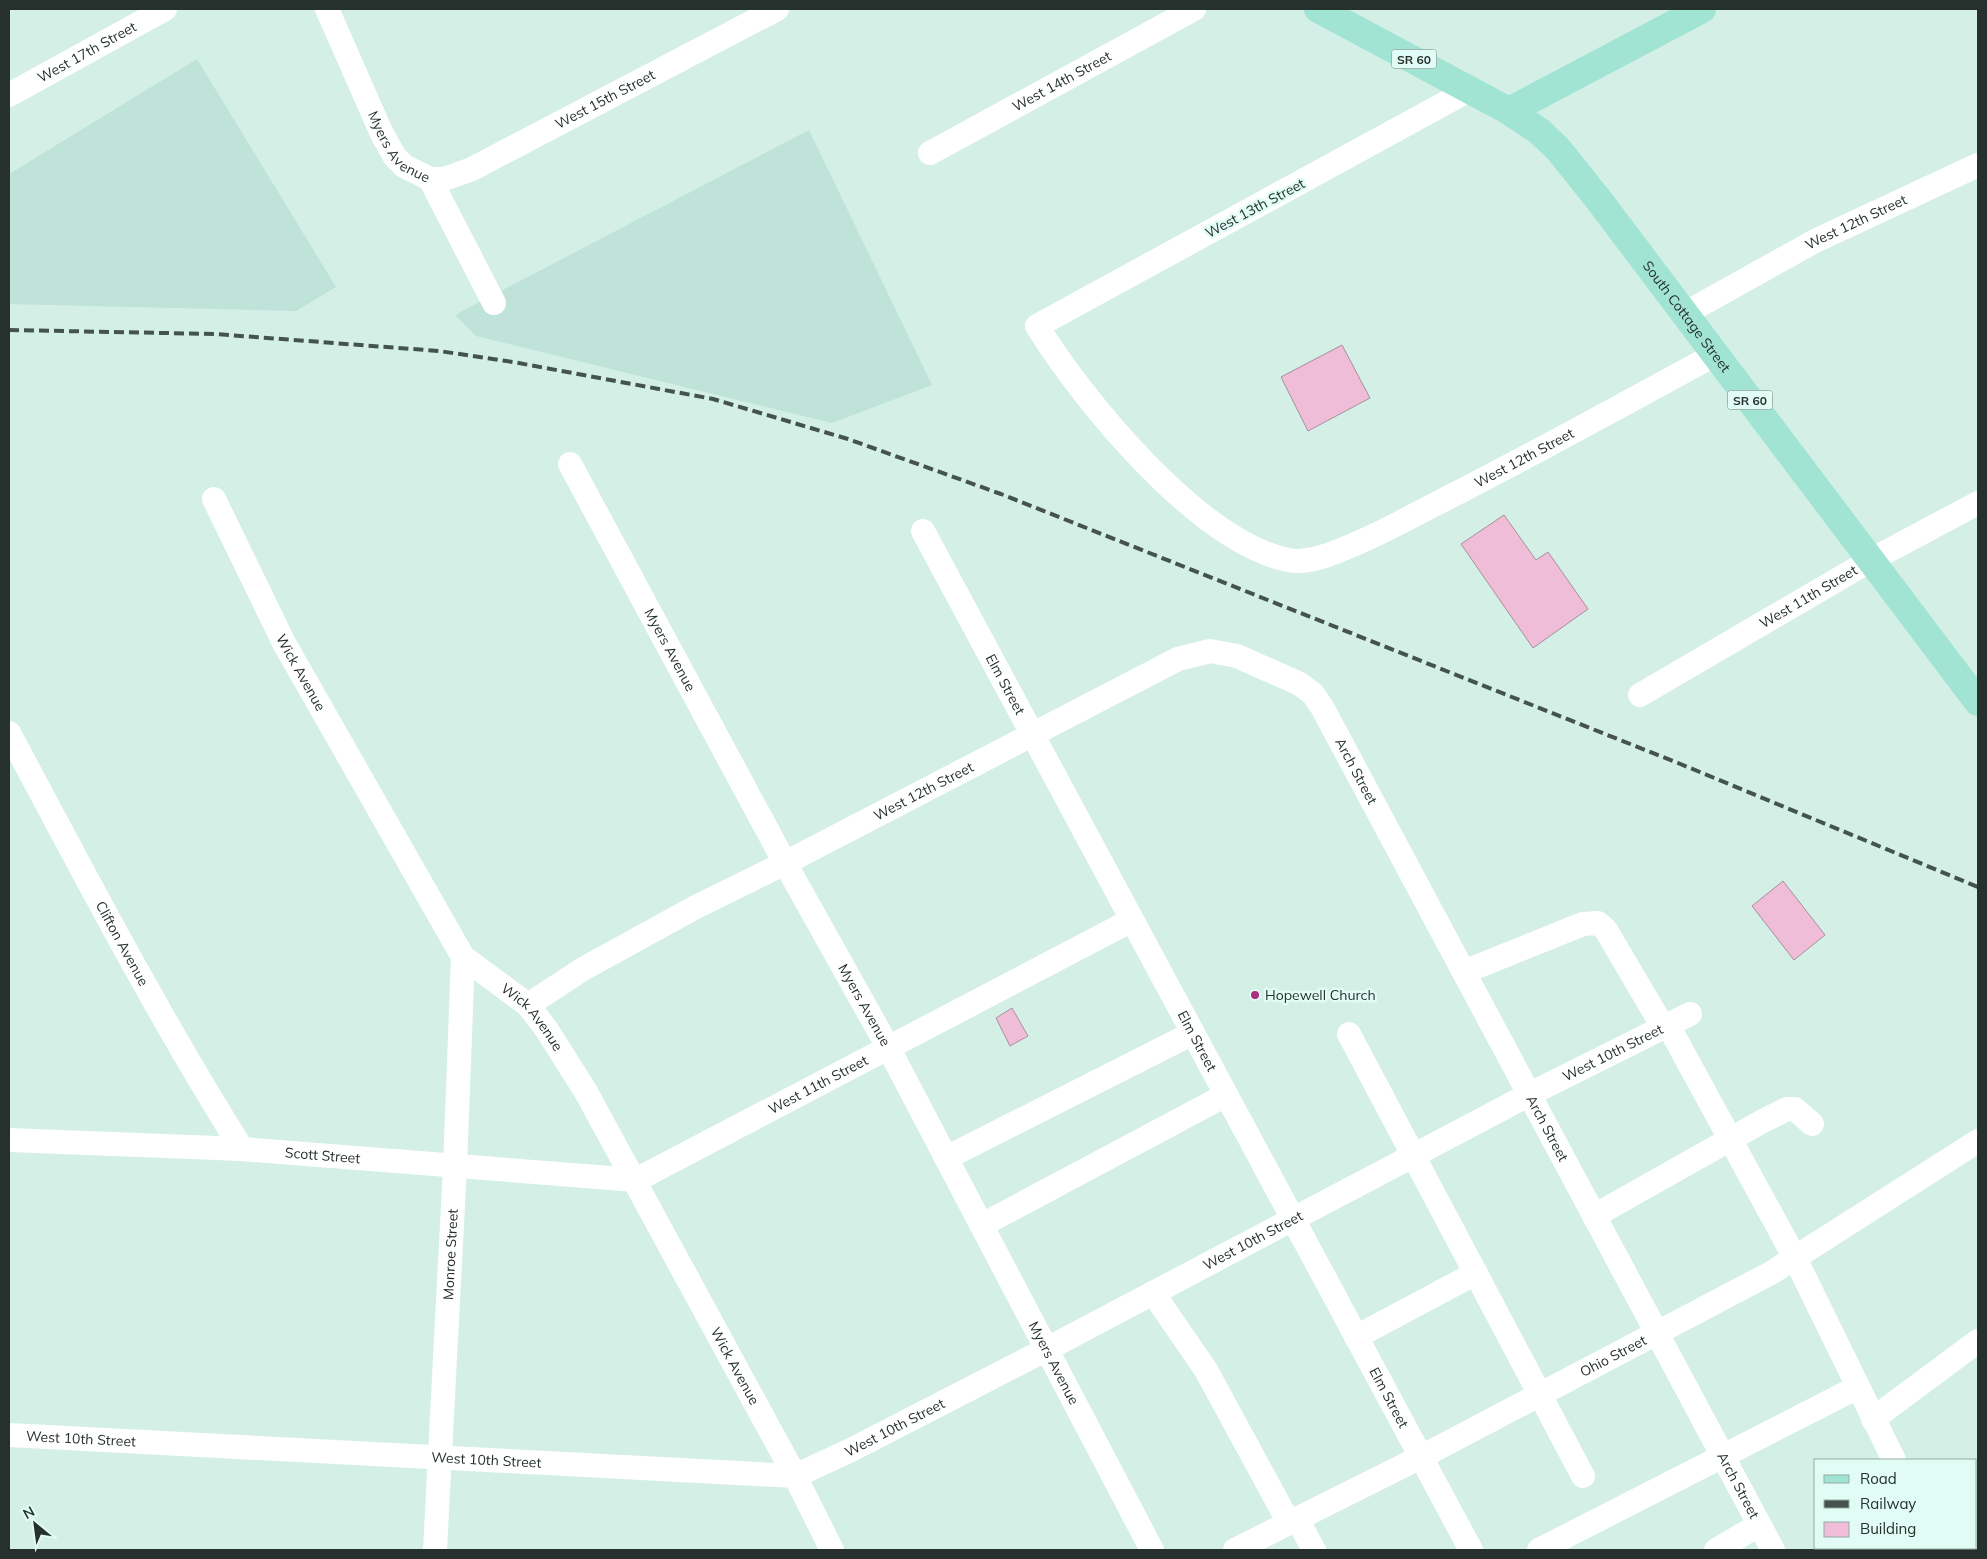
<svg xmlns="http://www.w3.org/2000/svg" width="1987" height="1559" font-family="Mulish,sans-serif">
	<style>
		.built { fill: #bfe3d9 }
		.building { fill: #efbdd7; stroke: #a6909b }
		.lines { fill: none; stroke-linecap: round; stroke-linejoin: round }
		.minor { stroke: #fff; stroke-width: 24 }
		.major { stroke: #a1e4d4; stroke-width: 28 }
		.rail { stroke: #45534f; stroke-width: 4; stroke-dasharray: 10 5; stroke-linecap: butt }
		.poi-dot { fill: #ac2e7f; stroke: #e0fcf4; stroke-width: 2 }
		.labels { text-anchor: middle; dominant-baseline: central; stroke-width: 5; stroke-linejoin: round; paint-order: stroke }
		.shield { fill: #e0fcf4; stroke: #5e6e69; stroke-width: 1 }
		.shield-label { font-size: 12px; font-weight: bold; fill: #26312e }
		.street-label { font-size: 14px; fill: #26312e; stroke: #e0fcf4 }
		.poi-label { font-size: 14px; fill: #26312e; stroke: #e0fcf4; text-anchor: start }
	</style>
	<rect width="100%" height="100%" fill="#d3efe6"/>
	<g class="built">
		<path d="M197 59 336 287 296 311 9 304V174Z"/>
		<path d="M809 130 932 385 832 423 476 336 455 315Z"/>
	</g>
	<g class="building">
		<path d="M1342 345 1370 398 1308 431 1281 377Z"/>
		<path d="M1504 515 1536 560 1548 552 1588 609 1533 648 1461 544Z"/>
		<path d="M1783 881 1825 935 1794 960 1752 906Z"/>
		<path d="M1012 1008 1028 1036 1010 1046 996 1018Z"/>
	</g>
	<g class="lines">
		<g class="minor">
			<path id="s1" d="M327 9 382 134 395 157 404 166 430 179 494 303"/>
			<path id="s2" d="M1471 89 1037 326C1084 402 1198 541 1288 560 1301 563 1316 559 1328 555 1375 538 1419 512 1463 490 1548 446 1632 400 1716 354"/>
			<path id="s3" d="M9 95 165 9"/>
			<path id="s4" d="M930 153 1194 9"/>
			<path id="s5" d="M430 179H444L472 169 777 9"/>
			<path id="s6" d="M1684 314 1815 241 1978 165"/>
			<path id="s7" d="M570 464 785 863 889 1049 1152 1550"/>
			<path id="s8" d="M214 499 284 643 463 957 528 1005 547 1030 586 1092 795 1476 832 1550"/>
			<path id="s9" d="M923 531 1471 1550"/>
			<path id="s10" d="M1640 695 1871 560 1978 503"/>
			<path id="s11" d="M9 733C84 873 157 1014 242 1149"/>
			<path d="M1464 972 1583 924 1598 923 1606 930 1663 1027"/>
			<path id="s12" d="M528 1005 583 969 694 908 785 863 1178 659 1210 651 1237 656 1300 684 1313 694 1322 707 1773 1550"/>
			<path d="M1668 1025 1795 1258 1894 1460"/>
			<path d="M1349 1034 1583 1476"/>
			<path id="s13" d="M9 1140 242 1149 636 1180 1132 920"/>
			<path d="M946 1158 1193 1033"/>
			<path d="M1594 1216 1761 1122 1787 1109H1795L1812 1124"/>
			<path d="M982 1225 1226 1095"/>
			<path d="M1153 1293 1206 1370 1289 1523"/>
			<path d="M1356 1337 1476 1273"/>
			<path d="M1873 1419 1978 1341"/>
			<path id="s14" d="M9 1435 795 1476 851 1450 1047 1349 1530 1094 1690 1014"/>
			<path d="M1297 1519 1314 1550"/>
			<path d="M1940 1548 1941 1550"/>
			<path id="s15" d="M435 1550 455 1167 463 957"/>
			<path id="s16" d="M1235 1550 1421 1457 1771 1273 1978 1141"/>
			<path d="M1539 1550 1858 1387"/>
			<path d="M1716 1550 1759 1525"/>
		</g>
		<g class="major">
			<path id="s17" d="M1318 9 1509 111 1539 131 1558 149 1598 199 1978 702"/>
			<path d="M1509 111 1702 9"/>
		</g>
		<path class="rail" d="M9 330 215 334 439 351 513 362 713 399 848 439 1001 494 1678 763 1978 887"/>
	</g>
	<circle class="poi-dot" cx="1255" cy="995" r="5"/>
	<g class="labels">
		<g class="shield">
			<rect x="1391.5" y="49.5" width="45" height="19" rx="4"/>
			<rect x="1727.5" y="390.5" width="45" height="19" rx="4"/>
		</g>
		<g class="shield-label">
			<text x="1414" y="59">SR 60</text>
			<text x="1750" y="400">SR 60</text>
		</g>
		<g class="street-label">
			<text stroke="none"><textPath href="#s3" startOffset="89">West 17th Street</textPath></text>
			<text stroke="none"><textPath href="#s4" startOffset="150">West 14th Street</textPath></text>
			<text stroke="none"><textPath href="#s5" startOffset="194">West 15th Street</textPath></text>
			<text stroke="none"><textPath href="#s1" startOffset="158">Myers Avenue</textPath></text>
			<text transform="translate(1255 208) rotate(-28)">West 13th Street</text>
			<text stroke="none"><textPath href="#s6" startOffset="195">West 12th Street</textPath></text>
			<text stroke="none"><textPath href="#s17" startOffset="490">South Cottage Street</textPath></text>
			<text stroke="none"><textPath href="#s2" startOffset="1104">West 12th Street</textPath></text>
			<text stroke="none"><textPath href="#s10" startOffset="195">West 11th Street</textPath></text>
			<text stroke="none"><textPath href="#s7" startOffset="211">Myers Avenue</textPath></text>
			<text stroke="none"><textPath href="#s8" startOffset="194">Wick Avenue</textPath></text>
			<text stroke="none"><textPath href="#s9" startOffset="174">Elm Street</textPath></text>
			<text stroke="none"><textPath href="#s12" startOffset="971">Arch Street</textPath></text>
			<text stroke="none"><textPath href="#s12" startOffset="450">West 12th Street</textPath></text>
			<text stroke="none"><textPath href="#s11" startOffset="239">Clifton Avenue</textPath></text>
			<text stroke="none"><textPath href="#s7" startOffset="616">Myers Avenue</textPath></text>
			<text stroke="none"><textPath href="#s8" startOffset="614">Wick Avenue</textPath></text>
			<text stroke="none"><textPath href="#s9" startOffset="579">Elm Street</textPath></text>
			<text stroke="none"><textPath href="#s14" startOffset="1708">West 10th Street</textPath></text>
			<text stroke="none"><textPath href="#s13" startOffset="834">West 11th Street</textPath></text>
			<text stroke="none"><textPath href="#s12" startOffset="1376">Arch Street</textPath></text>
			<text stroke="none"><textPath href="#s13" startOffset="314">Scott Street</textPath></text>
			<text stroke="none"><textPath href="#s14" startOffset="1302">West 10th Street</textPath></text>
			<text stroke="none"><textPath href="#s15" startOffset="296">Monroe Street</textPath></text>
			<text stroke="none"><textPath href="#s16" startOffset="425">Ohio Street</textPath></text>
			<text stroke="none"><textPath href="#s7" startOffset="1021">Myers Avenue</textPath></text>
			<text stroke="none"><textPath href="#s8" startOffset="1019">Wick Avenue</textPath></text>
			<text stroke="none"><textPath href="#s9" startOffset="984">Elm Street</textPath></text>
			<text stroke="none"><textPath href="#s14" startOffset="898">West 10th Street</textPath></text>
			<text stroke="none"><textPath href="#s14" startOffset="72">West 10th Street</textPath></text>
			<text stroke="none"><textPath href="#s14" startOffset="478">West 10th Street</textPath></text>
			<text stroke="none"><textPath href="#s12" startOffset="1781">Arch Street</textPath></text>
		</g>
		<g class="poi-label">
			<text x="1265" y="995">Hopewell Church</text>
		</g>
	</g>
	<rect width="1987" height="1559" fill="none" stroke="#26312e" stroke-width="20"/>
	<rect x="1814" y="1459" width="162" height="90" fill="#e0fcf4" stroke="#96aba5"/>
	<rect x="1824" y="1475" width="25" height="8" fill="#a1e4d4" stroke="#96aba5"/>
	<text x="1860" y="1484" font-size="15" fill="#26312e">Road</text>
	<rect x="1824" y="1500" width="25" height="8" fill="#45534f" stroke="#96aba5"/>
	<text x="1860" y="1509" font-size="15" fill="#26312e">Railway</text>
	<rect x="1824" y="1522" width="25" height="15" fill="#efbdd7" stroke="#96aba5"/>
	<text x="1860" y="1534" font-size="15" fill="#26312e">Building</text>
	<g transform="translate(35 1524) rotate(331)" stroke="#e0fcf4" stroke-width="4" paint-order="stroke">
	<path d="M0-4L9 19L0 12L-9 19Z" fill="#26312e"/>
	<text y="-8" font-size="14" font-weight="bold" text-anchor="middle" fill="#26312e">N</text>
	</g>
</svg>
